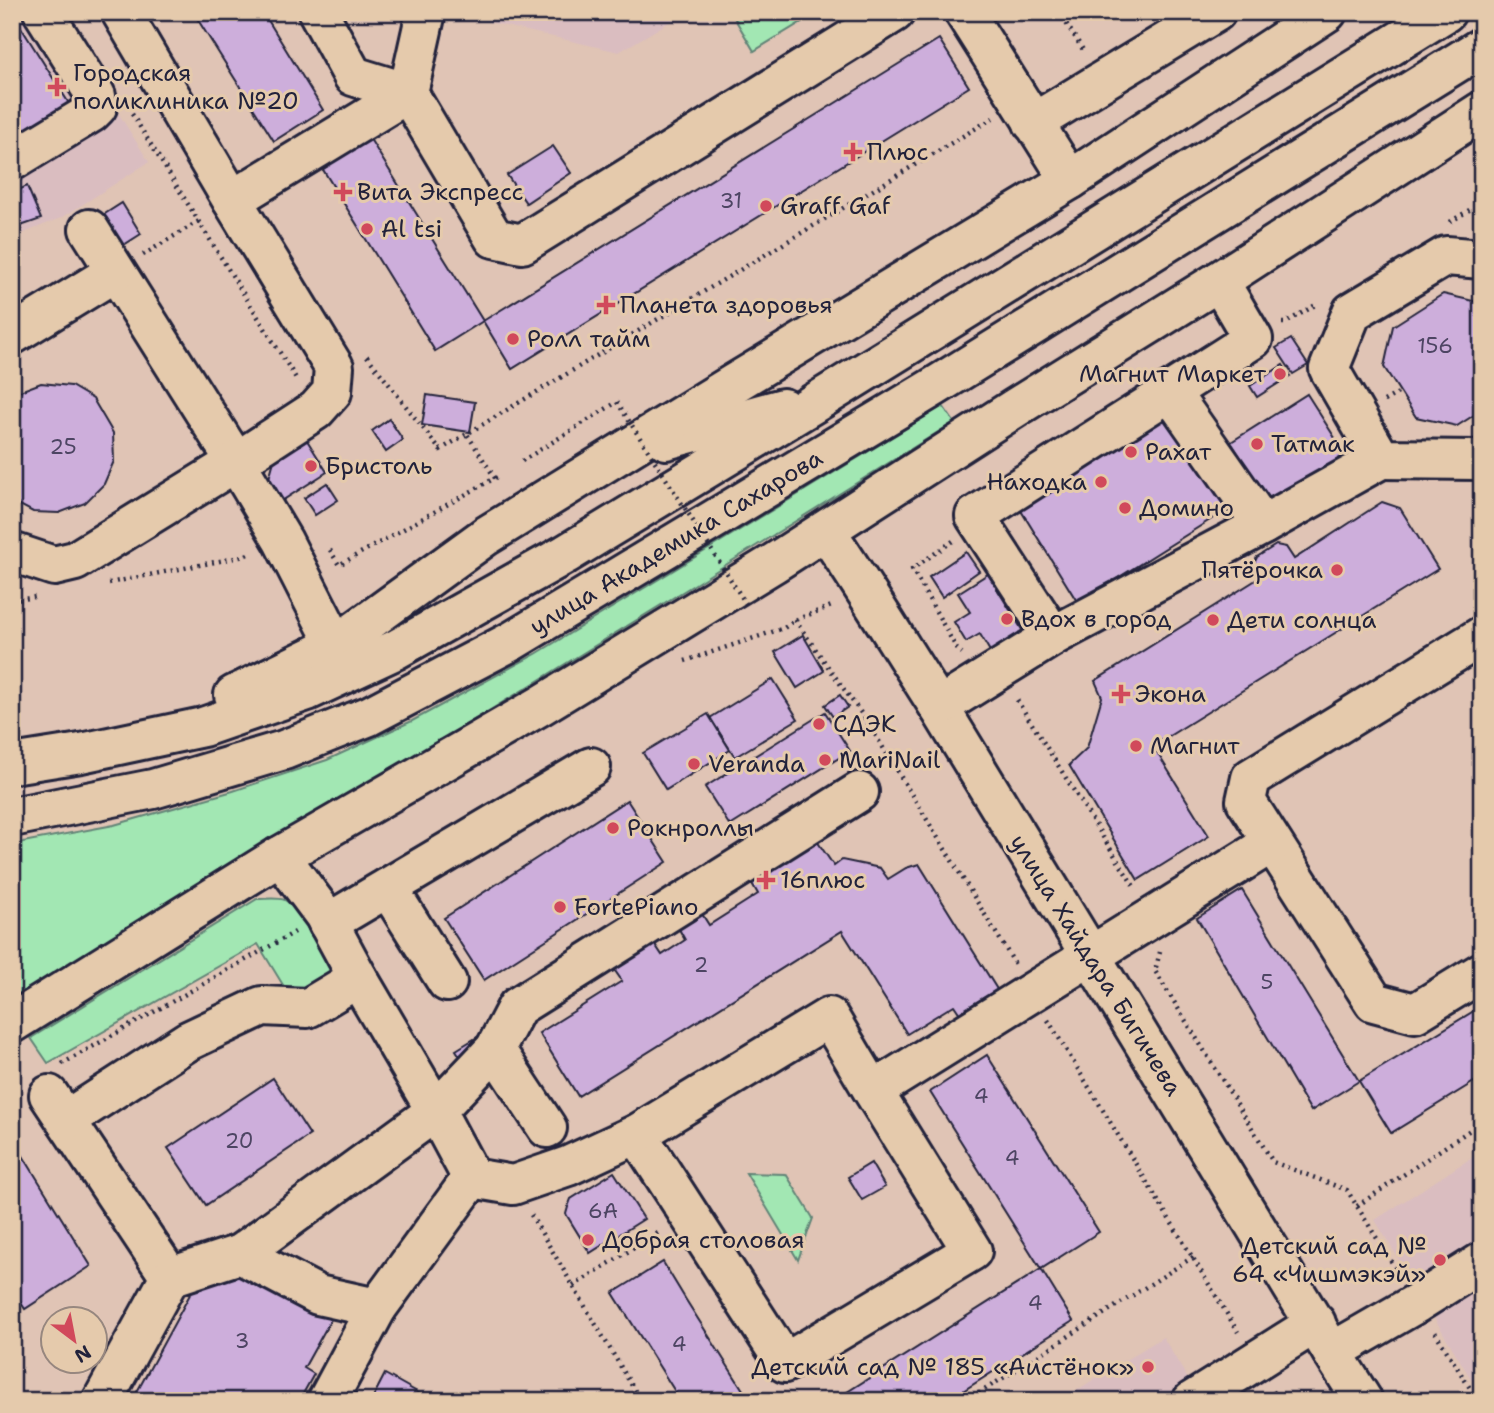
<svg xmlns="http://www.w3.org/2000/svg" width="1494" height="1413" font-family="'Shantell Sans',sans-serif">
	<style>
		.built { fill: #dabdc0 }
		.green { fill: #a2e7b3; stroke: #628477; stroke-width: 2 }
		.building { fill: #cdaedb; stroke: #22223b; stroke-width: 2 }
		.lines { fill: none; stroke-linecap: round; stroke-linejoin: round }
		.minor-casing { stroke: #22223b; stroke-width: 44 }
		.major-casing { stroke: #22223b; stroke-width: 44 }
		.path { stroke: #22223b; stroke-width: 4.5; stroke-dasharray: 2 5; stroke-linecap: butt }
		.minor { stroke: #e5caac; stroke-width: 38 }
		.major { stroke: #e5caac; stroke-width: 38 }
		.path-bridge { stroke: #22223b; stroke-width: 4.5; stroke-dasharray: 2 5; stroke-linecap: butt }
		.poi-dot { fill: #d1495b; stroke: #e5caac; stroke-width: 2.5 }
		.labels { text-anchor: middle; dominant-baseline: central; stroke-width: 6; stroke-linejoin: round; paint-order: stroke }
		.number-label { font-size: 21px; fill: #4d4563 }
		.poi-label { font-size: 24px; fill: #22223b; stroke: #e5caac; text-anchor: start }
		.street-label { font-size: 24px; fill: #22223b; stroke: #e5caac }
	</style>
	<rect width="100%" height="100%" fill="#e0c4b5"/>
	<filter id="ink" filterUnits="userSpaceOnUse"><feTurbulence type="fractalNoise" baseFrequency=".0143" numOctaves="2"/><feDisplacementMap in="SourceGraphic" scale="14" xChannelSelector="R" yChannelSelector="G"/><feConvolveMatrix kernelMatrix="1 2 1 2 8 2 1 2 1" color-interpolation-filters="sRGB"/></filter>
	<g filter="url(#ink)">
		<g class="built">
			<path d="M12 12H55L149 162 63 217 12 238Z"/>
			<path d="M445 12H686L619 52Z"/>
			<path d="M1482 1151V1397L1375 1220Z"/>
			<path d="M1163 1337 1201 1401H1059Z"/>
		</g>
		<g class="green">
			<path d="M746 12H818L754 51 735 19Z"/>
			<path d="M943 406 954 422 692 586 32 992 12 997V844L114 825 233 791 327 760 412 721 536 654Z"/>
			<path d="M257 899C265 899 277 897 285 900 306 911 326 958 338 979L291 998 258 944 48 1063 31 1038Z"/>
			<path d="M746 1173 786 1174 813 1218 798 1260Z"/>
		</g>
		<g class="building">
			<path d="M193 12H263L323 110 274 141Z"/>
			<path d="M12 13 70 105 12 140Z"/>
			<path d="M939 39 969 87 512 369 483 321Z"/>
			<path d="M370 139 483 321 435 351 322 168Z"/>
			<path d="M553 146 571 173 526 203 507 175Z"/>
			<path d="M27 186 41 219 12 229V193Z"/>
			<path d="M122 203 141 234 119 248 100 217Z"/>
			<path d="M1443 294 1482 303V410L1457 426 1416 417 1384 367 1393 326Z"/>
			<path d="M1291 339 1308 365 1293 374 1276 348Z"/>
			<path d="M1283 365 1290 376 1257 397 1250 386Z"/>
			<path d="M41 383 71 386 93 399 113 433 114 461 104 484 85 503 59 513 33 512 12 501V394Z"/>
			<path d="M1307 394 1349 460 1274 509 1231 442Z"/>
			<path d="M427 395 475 402 470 432 422 425Z"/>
			<path d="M1171 414 1229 508 1078 603 1020 509Z"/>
			<path d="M389 419 403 440 386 452 372 431Z"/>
			<path d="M305 437 327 472 280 502 268 482 275 457Z"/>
			<path d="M327 483 338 500 315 515 304 498Z"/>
			<path d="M1382 502 1400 508 1438 569 1153 746 1209 836 1138 880 1069 765 1087 748 1102 697 1095 681 1259 578 1252 568 1257 557 1276 545 1286 547 1294 559Z"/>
			<path d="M966 552 979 571 942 597 929 577Z"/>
			<path d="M988 574 1024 633 991 653 980 634 966 642 954 622 970 612 958 593Z"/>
			<path d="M803 635 824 671 797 688 775 652Z"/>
			<path d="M773 679 798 719 735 757 710 718Z"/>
			<path d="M840 695 848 707 833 717 825 705Z"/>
			<path d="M825 712 850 751 730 826 705 787Z"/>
			<path d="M708 714 730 750 666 790 643 753Z"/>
			<path d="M627 800 667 862 484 980 444 918Z"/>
			<path d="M815 838 834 866 842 860 880 868 888 879 906 868 919 864 998 991 960 1014 954 1005 907 1034 842 931 578 1096 539 1033 622 981 613 968 652 940 662 955 685 940 679 929 702 914 709 925 758 894 750 880Z"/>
			<path d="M1242 890 1359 1081 1311 1111 1197 918Z"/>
			<path d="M1482 1006V1077L1391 1133 1359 1081Z"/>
			<path d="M482 1034 463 1061 456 1050Z"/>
			<path d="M987 1055 1099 1232 1041 1269 930 1092Z"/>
			<path d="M273 1078 310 1135 206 1205 168 1148Z"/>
			<path d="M12 1138 91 1266 25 1309 12 1289Z"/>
			<path d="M871 1163 885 1187 862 1200 848 1177Z"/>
			<path d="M614 1172 644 1219 590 1253 566 1214 568 1207 571 1199Z"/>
			<path d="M663 1262 686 1300 750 1401H681L613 1293Z"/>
			<path d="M250 1267 334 1314 304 1368 314 1374 299 1401H132L194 1287Z"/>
			<path d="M1041 1269 1073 1321 947 1401H833Z"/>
			<path d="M385 1374 433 1401H371Z"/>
		</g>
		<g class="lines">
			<defs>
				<g id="minor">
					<path d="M318 12 353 76 408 93 494 238 522 244 895 12"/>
					<path d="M964 12 1070 180"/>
					<path d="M1033 123 1216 12"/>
					<path d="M12 161 91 113 97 107 96 96 43 12"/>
					<path d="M232 200 408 93 426 12"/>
					<path d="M89 229 236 462 283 541 336 645"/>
					<path d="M1482 259 1446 256 1352 312 1329 369 1381 459 1478 460 1482 458"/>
					<path d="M12 335 115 272"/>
					<path d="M1170 392 1263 525"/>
					<path d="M826 531C865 588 901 648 939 707L1332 1352 1363 1401"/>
					<path d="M12 552 54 566 75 561 236 462 316 410 332 392 334 367 232 200 121 12"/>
					<path d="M1053 636 975 516 1253 339 1219 281"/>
					<path d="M1482 636 1251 778 1246 801 1374 1002 1415 1013 1482 972"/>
					<path d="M939 707 1053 636 1263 525 1381 459"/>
					<path d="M280 856 324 915 358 978 436 1111 472 1178 377 1308"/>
					<path d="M388 888 447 982"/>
					<path d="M328 923 591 767"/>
					<path d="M495 1049 547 1128"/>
					<path d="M873 1091 829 1017 637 1134 785 1363 972 1251 873 1091 1272 843"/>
					<path d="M49 1095 170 1277"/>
					<path d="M66 1120 188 1041 262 1006 308 1008 358 978"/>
					<path d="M472 1178 513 1185 568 1166 637 1134"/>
					<path d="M240 1254 436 1111 495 1049 517 1007 859 792"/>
					<path d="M1332 1352 1417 1303 1482 1262"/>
					<path d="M102 1401 170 1277 240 1254 318 1295 377 1308 327 1401"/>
					<path d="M1192 1401 1316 1323"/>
				</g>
				<g id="major">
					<path d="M666 440 783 408"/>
					<path d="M234 695 336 645 486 536 733 384 1070 180 1327 12"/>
					<path d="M12 764 81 753 203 727 307 691 395 650 566 554 826 396 1446 12"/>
					<path d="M12 817 153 789 284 750 369 716 512 641 934 387 1482 47"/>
					<path d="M12 1023 280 856 540 706 774 563 1015 408 1219 281 1482 111"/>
				</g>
			</defs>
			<use href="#minor" class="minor-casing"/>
			<use href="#major" class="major-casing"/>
			<g class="path">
				<path d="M1059 12 1085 53"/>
				<path d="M132 114 297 380"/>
				<path d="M1450 222 1482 202"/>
				<path d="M143 255 199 221"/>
				<path d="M1282 323H1285L1317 304"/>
				<path d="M367 356 440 450 993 118"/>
				<path d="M1384 401 1400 392"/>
				<path d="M1480 426V410L1482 411"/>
				<path d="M522 461 617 402"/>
				<path d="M953 541 912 569 957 649 962 653"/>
				<path d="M330 550 339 565 495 478 467 434"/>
				<path d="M109 583 240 557 251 553"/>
				<path d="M12 601 35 597"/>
				<path d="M795 620 868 723 1015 964"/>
				<path d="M685 661 784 628 795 620 834 605"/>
				<path d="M1017 700 1135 888"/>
				<path d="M1160 952 1155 971 1273 1162 1347 1190 1399 1274"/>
				<path d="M1048 1020 1238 1332"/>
				<path d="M62 1064 295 932"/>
				<path d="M1357 1206 1482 1122"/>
				<path d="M531 1215 641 1401"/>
				<path d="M573 1286 661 1231"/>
				<path d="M1435 1332 1478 1401"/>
				<path d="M1273 1391 1279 1401"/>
				<path d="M967 1401 1193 1257"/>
			</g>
			<use href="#minor" class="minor"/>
			<use href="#major" class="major"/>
			<path class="path-bridge" d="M617 402 748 607"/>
		</g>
	</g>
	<g class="poi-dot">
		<path d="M53.5 76.5h7v7h7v7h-7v7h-7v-7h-7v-7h7z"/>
		<path d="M849.5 141.5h7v7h7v7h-7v7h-7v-7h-7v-7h7z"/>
		<path d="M339.5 181.5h7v7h7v7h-7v7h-7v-7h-7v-7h7z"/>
		<circle cx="766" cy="206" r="7"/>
		<circle cx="367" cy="229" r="7"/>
		<path d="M602.5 294.5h7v7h7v7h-7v7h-7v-7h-7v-7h7z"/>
		<circle cx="513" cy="339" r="7"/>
		<circle cx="1280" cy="374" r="7"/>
		<circle cx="1257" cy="444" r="7"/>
		<circle cx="1131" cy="452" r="7"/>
		<circle cx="311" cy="466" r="7"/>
		<circle cx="1101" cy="482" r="7"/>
		<circle cx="1125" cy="508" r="7"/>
		<circle cx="1337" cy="570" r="7"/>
		<circle cx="1007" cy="619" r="7"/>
		<circle cx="1213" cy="620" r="7"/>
		<path d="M1117.5 683.5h7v7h7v7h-7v7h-7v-7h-7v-7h7z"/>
		<circle cx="819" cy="724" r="7"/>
		<circle cx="1136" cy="746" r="7"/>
		<circle cx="825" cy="760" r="7"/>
		<circle cx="694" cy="764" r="7"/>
		<circle cx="613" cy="828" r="7"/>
		<path d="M762.5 869.5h7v7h7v7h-7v7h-7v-7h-7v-7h7z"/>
		<circle cx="560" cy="907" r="7"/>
		<circle cx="588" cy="1240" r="7"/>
		<circle cx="1440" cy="1260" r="7"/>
		<circle cx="1148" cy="1367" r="7"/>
	</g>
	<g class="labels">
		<g class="number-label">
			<text x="731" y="201">31</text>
			<text x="1435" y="346">156</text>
			<text x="63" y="447">25</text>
			<text x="701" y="965">2</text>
			<text x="1267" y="982">5</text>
			<text x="981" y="1096">4</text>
			<text x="239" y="1141">20</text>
			<text x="1012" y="1158">4</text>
			<text x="603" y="1211">6А</text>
			<text x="1035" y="1303">4</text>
			<text x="242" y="1341">3</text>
			<text x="679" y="1344">4</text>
		</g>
		<g class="poi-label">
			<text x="73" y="73">Городская<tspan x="73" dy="28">поликлиника №20</tspan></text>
			<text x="867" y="152">Плюс</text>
			<text x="357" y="192">Вита Экспресс</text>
			<text x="780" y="206">Graff Gaf</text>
			<text x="381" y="229">Al tsi</text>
			<text x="620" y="305">Планета здоровья</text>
			<text x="527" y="339">Ролл тайм</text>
			<text x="1266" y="374" text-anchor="end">Магнит Маркет</text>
			<text x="1271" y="444">Татмак</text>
			<text x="1145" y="452">Рахат</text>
			<text x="325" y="466">Бристоль</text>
			<text x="1087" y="482" text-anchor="end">Находка</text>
			<text x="1139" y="508">Домино</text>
			<text x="1323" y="570" text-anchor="end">Пятёрочка</text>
			<text x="1021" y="619">Вдох в город</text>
			<text x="1227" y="620">Дети солнца</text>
			<text x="1135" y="694">Экона</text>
			<text x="833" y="724">СДЭК</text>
			<text x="1150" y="746">Магнит</text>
			<text x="839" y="760">MariNail</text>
			<text x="708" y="764">Veranda</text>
			<text x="627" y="828">Рокнроллы</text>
			<text x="780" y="880">16плюс</text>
			<text x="574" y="907">FortePiano</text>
			<text x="602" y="1240">Добрая столовая</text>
			<text x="1426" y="1246" text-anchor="end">Детский сад №<tspan x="1426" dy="28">64 «Чишмэкэй»</tspan></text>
			<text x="1134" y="1367" text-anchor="end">Детский сад № 185 «Аистёнок»</text>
		</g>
		<g class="street-label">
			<text transform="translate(676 542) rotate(-31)">улица Академика Сахарова</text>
			<text transform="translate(1096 965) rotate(58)">улица Хайдара Бигичева</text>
		</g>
	</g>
	<rect width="1494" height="1413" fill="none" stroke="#e5caac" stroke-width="42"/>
	<rect x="21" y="21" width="1452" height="1371" fill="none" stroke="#22223b" stroke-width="2.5" filter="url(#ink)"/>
	<g transform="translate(74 1340) rotate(148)"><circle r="33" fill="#e5caac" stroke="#97877f" stroke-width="2"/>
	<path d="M0-5L12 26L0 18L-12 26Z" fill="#d1495b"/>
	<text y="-10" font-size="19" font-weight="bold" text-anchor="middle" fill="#22223b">N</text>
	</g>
</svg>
